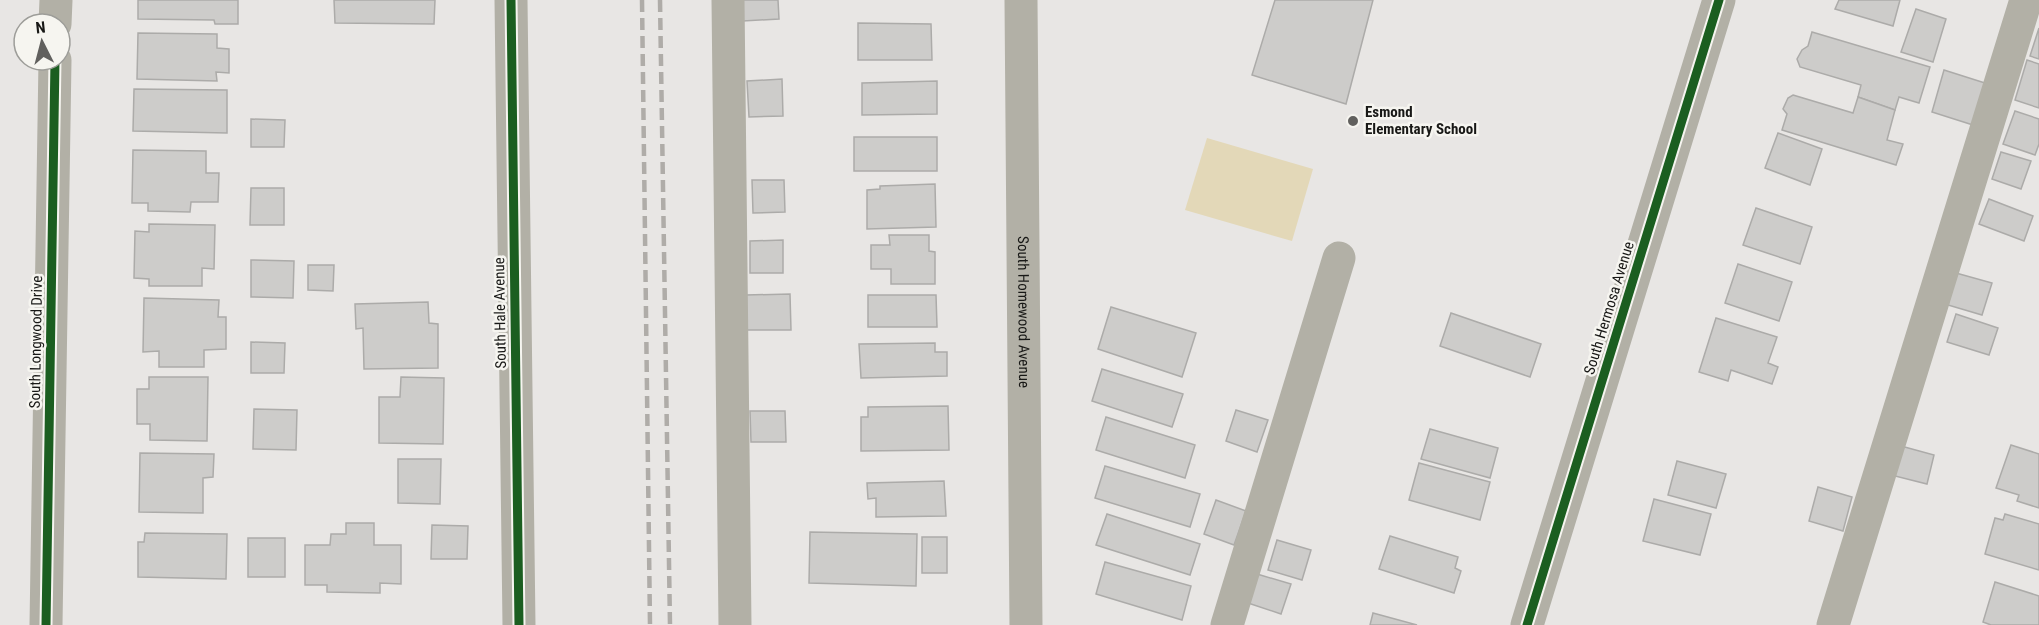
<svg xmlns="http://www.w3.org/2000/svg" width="2039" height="625" font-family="'Roboto Condensed',sans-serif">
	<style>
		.green { fill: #e3d8b8 }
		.building { fill: #cdccca; stroke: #acaba9; stroke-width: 1.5 }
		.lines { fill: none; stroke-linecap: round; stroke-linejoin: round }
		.minor { stroke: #b2b0a6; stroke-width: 33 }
		.rail { stroke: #afaca8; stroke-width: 4.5; stroke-dasharray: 12 6; stroke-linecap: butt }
		.cycleway-casing { stroke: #f6f5f0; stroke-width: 13 }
		.cycleway { stroke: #1b5e20; stroke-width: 9 }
		.poi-dot { fill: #61605e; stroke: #f6f5f0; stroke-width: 2 }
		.labels { text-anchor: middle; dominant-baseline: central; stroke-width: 5; stroke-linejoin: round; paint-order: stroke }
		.poi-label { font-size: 15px; font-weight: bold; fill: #181816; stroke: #f6f5f0; text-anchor: start }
		.street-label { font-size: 15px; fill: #181816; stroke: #f6f5f0 }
	</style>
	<rect width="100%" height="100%" fill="#e8e6e4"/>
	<path class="green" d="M1207 138 1313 169 1292 241 1185 210Z"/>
	<g class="building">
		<path d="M138 0H238V24H215L214 20 138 19Z"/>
		<path d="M334 0H435L434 24 335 23Z"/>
		<path d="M742 0H778L779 19 743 21Z"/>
		<path d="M1275 0H1373L1346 104 1252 75Z"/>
		<path d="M1839 0H1900L1893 26 1835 9Z"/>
		<path d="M1916 9 1946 19 1933 62 1901 52Z"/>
		<path d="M858 23 931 24 932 60H858Z"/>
		<path d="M2039 28V59L2030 56Z"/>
		<path d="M1812 32 1930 67 1919 103 1899 97 1895 110 1858 97 1861 85 1800 67 1797 59 1802 50 1808 46Z"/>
		<path d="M138 33 217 34V48L229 49V73L216 72 217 81 137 79Z"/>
		<path d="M2027 60 2039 64V108L2015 100Z"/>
		<path d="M1944 70 1985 83 1973 125 1932 112Z"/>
		<path d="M782 79 783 116 749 117 747 81Z"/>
		<path d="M937 81V114L862 115V83Z"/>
		<path d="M134 89 227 90V133L133 131Z"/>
		<path d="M1793 95 1853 113 1858 97 1895 110 1887 140 1903 144 1896 165 1782 130 1787 114 1783 109 1788 98Z"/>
		<path d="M2015 111 2039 119V144L2035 155 2003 144Z"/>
		<path d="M251 119 285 120 284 147H251Z"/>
		<path d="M1778 133 1822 149 1810 185 1765 168Z"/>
		<rect x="854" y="137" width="83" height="34"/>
		<path d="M133 150 206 151V173H219L218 202H191L190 212 148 211V203H132Z"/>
		<path d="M2001 152 2031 161 2021 189 1992 179Z"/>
		<path d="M752 180H784L785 212 753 213Z"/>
		<path d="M935 184 936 227 867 229V190L880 189V186Z"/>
		<path d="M251 188H284V225H250Z"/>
		<path d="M1989 199 2033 216 2024 241 1979 224Z"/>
		<path d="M1756 208 1812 227 1800 264 1743 245Z"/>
		<path d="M149 224 215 225 214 269 202 268V286H149V279L134 278 135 231 149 232Z"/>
		<path d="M889 235H929V251L935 252V284H891V269H871V245H890Z"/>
		<path d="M783 240V273H750V241Z"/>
		<path d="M251 260 294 261 293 298 251 297Z"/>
		<path d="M1738 264 1792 282 1779 321 1725 303Z"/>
		<path d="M308 265H334L333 291 308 290Z"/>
		<path d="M1956 273 1992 283 1982 315 1948 305Z"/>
		<path d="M790 294 791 330H746V295Z"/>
		<path d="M868 295H936L937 327H868Z"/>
		<path d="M144 298 219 300 218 317H226V349L204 350V367H159V351L143 352Z"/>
		<path d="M428 302 429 323 438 324V368L364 369 363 328 356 329 355 304Z"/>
		<path d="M1111 307 1196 333 1182 377 1098 349Z"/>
		<path d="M1451 313 1541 344 1530 377 1440 346Z"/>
		<path d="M1956 314 1998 328 1989 355 1947 342Z"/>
		<path d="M1716 318 1777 337 1768 363 1778 367 1772 384 1731 370 1728 381 1699 372Z"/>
		<path d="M251 342 285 343 284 373H251Z"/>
		<path d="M935 343V352H947V376L861 378 859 344Z"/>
		<path d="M1102 369 1183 394 1172 427 1092 401Z"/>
		<path d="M149 377H208L207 441 150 440V424H137V389H149Z"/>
		<path d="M401 377 444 378 443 444 379 443V397H400Z"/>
		<path d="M948 406 949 450 861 451V417H868V407Z"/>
		<path d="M254 409 297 410 296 450 253 449Z"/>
		<path d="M1236 410 1268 420 1257 452 1226 441Z"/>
		<path d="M750 411H785L786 442H751Z"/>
		<path d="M1106 417 1195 445 1185 478 1096 450Z"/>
		<path d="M1430 429 1498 448 1490 478 1421 459Z"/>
		<path d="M2011 445 2039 454V508L2017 501 2019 495 1996 488Z"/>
		<path d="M1901 446 1934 455 1927 484 1895 476Z"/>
		<path d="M140 453 214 454 213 477 203 478V513L139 512Z"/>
		<path d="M398 459H441L440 504 398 503Z"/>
		<path d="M1677 461 1726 474 1716 508 1668 495Z"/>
		<path d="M1419 463 1490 482 1480 520 1409 500Z"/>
		<path d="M1105 466 1200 494 1190 527 1095 498Z"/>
		<path d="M944 481 946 516 876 517V498L868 499 867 483Z"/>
		<path d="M1818 487 1852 497 1843 531 1809 521Z"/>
		<path d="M1654 499 1711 514 1700 555 1643 541Z"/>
		<path d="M1216 500 1246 511 1234 545 1204 534Z"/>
		<path d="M1107 514 1200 544 1190 575 1096 545Z"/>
		<path d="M2005 514 2039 524V570L1985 554 1995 518 2003 520Z"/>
		<path d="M346 523H374V545H401V584L380 583V593L327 592V585H305V545H330L331 534H346Z"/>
		<path d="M432 525 468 526 467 559H431Z"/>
		<path d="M810 532 917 534 916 586 809 583Z"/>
		<path d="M145 533 227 534 226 579 138 577V542H144Z"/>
		<path d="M1390 536 1458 557 1455 568 1461 571 1454 593 1379 569Z"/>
		<rect x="922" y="537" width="25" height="36"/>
		<rect x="248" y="538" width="37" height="39"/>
		<path d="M1277 540 1311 550 1302 580 1268 570Z"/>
		<path d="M1105 562 1191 586 1182 620 1096 594Z"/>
		<path d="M1257 574 1291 584 1281 614 1248 603Z"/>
		<path d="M1995 582 2039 596V625H1991L1983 622Z"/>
		<path d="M1373 613 1417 625H1370Z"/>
	</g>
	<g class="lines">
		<g class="minor">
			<path d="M511 0 519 625"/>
			<path d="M728 0 735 625"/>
			<path id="s1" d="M1021 0 1026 625"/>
			<path d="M55 24 56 0"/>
			<path d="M46 625 55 60"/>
			<path d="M1227 625 1339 258"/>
			<path d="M1527 625 1719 0"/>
			<path d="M1833 625 2026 0"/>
		</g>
		<g class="rail">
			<path d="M642 0 650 625"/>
			<path d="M660 0 670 625"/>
		</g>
		<defs>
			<g id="cycleway">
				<path d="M511 0 519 625"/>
				<path d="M46 625 55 60"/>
				<path d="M1527 625 1719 0"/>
			</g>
		</defs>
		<use href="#cycleway" class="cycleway-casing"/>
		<use href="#cycleway" class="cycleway"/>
	</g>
	<circle class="poi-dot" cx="1353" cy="121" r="6"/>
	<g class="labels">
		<g class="poi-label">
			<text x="1365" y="112">Esmond<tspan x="1365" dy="17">Elementary School</tspan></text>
		</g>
		<g class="street-label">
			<text transform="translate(1609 308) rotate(-73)">South Hermosa Avenue</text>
			<text transform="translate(500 313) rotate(-91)">South Hale Avenue</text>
			<text stroke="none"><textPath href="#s1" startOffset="312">South Homewood Avenue</textPath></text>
			<text transform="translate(36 342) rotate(-89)">South Longwood Drive</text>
		</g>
	</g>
	<g transform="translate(42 42) rotate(354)"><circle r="28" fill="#f6f5f0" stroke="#9d9d99" stroke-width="1.5"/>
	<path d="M0-4.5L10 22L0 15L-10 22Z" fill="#61605e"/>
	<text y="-9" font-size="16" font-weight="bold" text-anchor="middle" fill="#181816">N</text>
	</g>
</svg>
